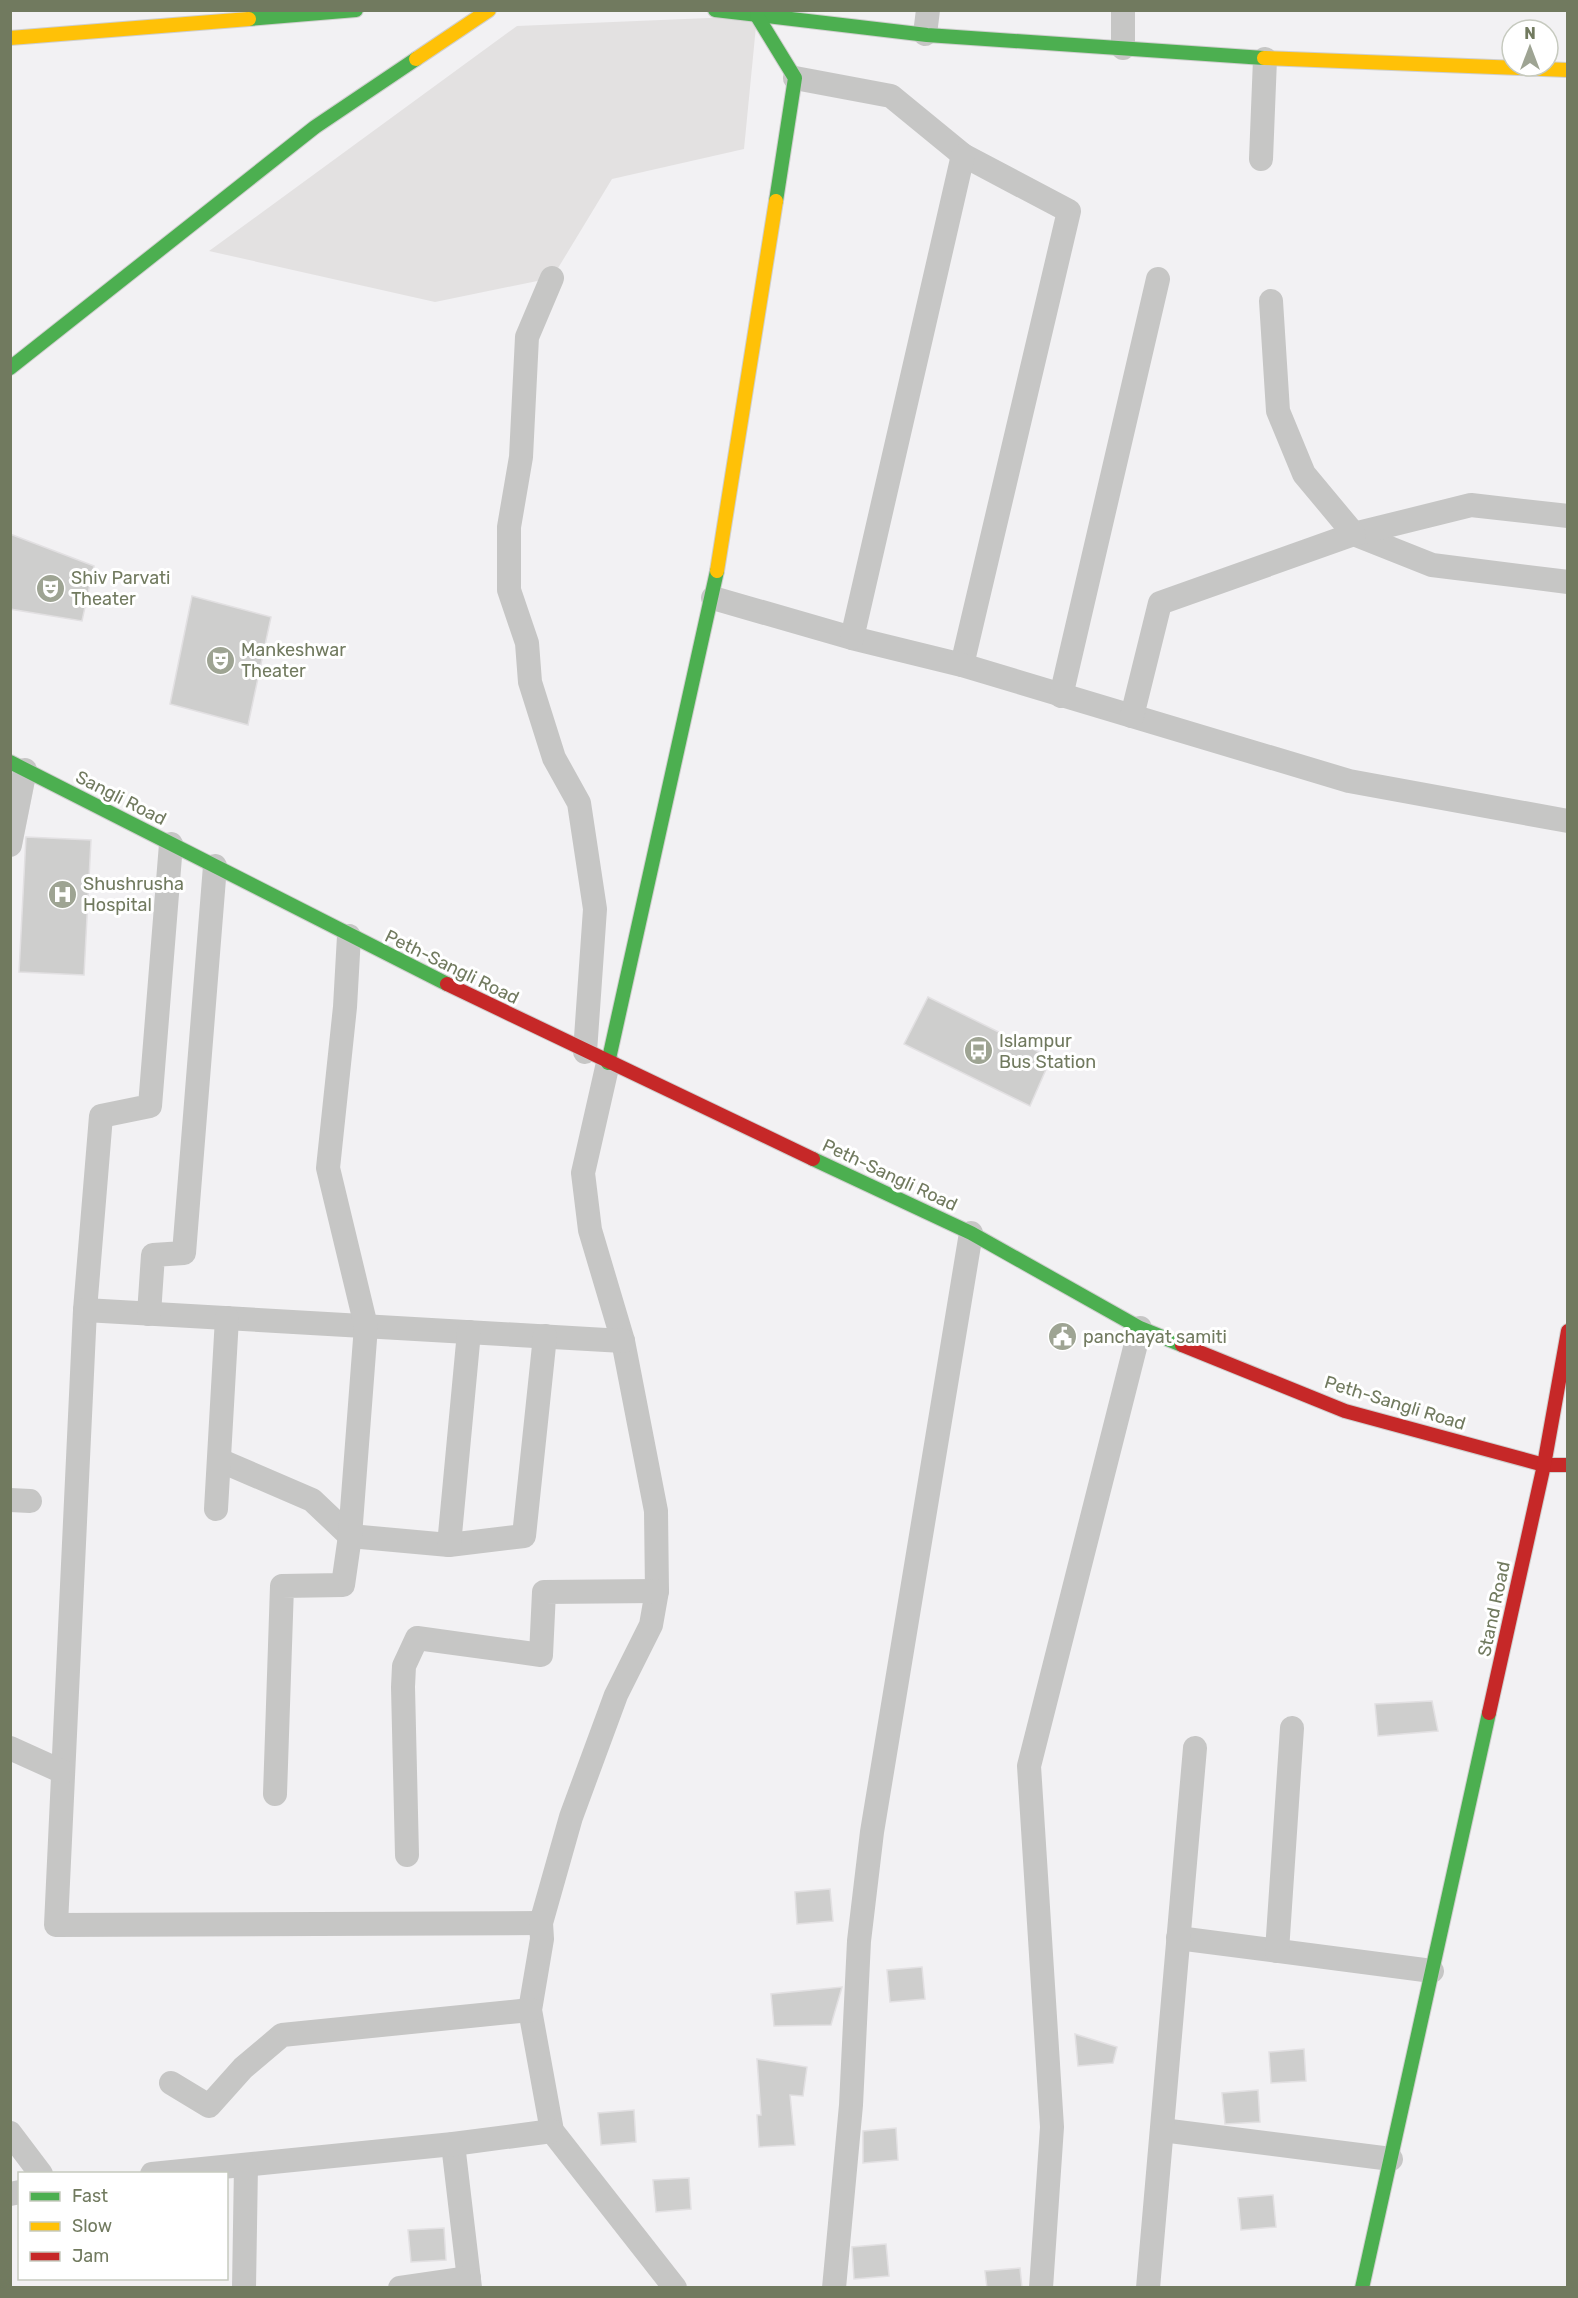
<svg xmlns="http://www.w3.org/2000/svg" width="1578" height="2298" font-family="Rubik,sans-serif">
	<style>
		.built { fill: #e3e1e1 }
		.building { fill: #cececd; stroke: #e2e0e2; stroke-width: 1.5 }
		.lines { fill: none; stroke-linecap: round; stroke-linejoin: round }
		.fast-casing { stroke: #cfcfce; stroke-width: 16 }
		.slow-casing { stroke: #cfcfce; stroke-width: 16 }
		.jam-casing { stroke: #cfcfce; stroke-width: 16 }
		.street { stroke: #c6c6c5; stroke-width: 24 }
		.fast { stroke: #4caf50; stroke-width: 14 }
		.slow { stroke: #ffc107; stroke-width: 14 }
		.jam { stroke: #c62828; stroke-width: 14 }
		.labels { text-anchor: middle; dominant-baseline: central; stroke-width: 6; stroke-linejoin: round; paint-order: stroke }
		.poi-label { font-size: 18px; fill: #717a5f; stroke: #fff; text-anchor: start }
		.street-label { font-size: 18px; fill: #717a5f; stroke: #fff }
	</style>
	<rect width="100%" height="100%" fill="#f2f1f3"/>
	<path class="built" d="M757 16 744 149 612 179 552 278 435 302 209 251 517 26Z"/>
	<g class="building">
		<path d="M10 534 94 566 82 621 10 609Z"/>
		<path d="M192 596 271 617 248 725 170 704Z"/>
		<path d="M26 837 91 840 84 975 19 972Z"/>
		<path d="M928 997 1051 1058 1030 1106 904 1044Z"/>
		<path d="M1432 1701 1438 1731 1378 1736 1375 1704Z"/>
		<path d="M830 1889 833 1921 797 1924 795 1892Z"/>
		<path d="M922 1967 925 1999 890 2002 887 1970Z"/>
		<path d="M842 1987 831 2025 774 2026 771 1994Z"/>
		<path d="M1075 2034 1117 2047 1113 2063 1078 2066Z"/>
		<path d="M1304 2049 1306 2081 1271 2083 1269 2052Z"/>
		<path d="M757 2059 807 2067 803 2096 790 2095 795 2145 759 2147 757 2115H761Z"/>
		<path d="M1258 2090 1260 2122 1225 2124 1222 2093Z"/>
		<path d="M634 2110 636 2142 601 2145 598 2113Z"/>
		<path d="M896 2128 898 2160 863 2163V2131Z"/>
		<path d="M689 2178 691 2209 656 2212 653 2180Z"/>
		<path d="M1273 2195 1276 2227 1241 2230 1238 2198Z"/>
		<path d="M444 2228 446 2260 411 2262 408 2230Z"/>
		<path d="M886 2244 889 2276 854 2279 852 2247Z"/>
		<path d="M1020 2268 1022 2288H987L985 2271Z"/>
	</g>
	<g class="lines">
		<defs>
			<g id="fast">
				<path d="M715 10 927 35 1264 58"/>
				<path d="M759 10 757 16 795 78 776 201"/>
				<path d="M249 19 356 10"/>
				<path d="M10 368 315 127 416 59"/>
				<path d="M10 762 447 984"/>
				<path d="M608 1063 717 571"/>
				<path d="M813 1159 971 1233 1140 1328 1182 1345"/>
				<path d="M1362 2288 1489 1713"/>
			</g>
			<g id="slow">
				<path d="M10 38 249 19"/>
				<path d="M1264 58 1568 70"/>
				<path d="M416 59 489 10"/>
				<path d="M717 571 776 201"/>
			</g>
			<g id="jam">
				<path d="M447 984 813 1159"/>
				<path d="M1182 1345 1345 1411 1544 1465H1568"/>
				<path d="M1489 1713 1544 1465 1568 1331"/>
			</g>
		</defs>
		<use href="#fast" class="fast-casing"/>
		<use href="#slow" class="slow-casing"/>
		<use href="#jam" class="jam-casing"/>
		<g class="street">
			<path d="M925 34 928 10"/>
			<path d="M1123 48V10"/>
			<path d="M795 78 891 96 963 155 1069 211 962 665"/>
			<path d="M1261 159 1265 59"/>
			<path d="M552 278 527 337 521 457 509 527V590L527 643 530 682 554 758 579 803 595 909 585 1052"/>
			<path d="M1354 534 1432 565 1568 582"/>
			<path d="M1354 534 1471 505 1568 516"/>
			<path d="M713 598 852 638 962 665 1349 781 1568 821"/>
			<path d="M852 638 963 155"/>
			<path d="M1061 696 1158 279"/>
			<path d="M1132 716 1160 603 1354 534 1304 474 1278 411 1271 301"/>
			<path d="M171 844 150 1106 101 1116 85 1310 56 1925 541 1923"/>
			<path d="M10 845 25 770"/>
			<path d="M608 1063 583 1173 590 1230 623 1341 656 1511 657 1591 651 1625 616 1695 571 1817 541 1923 542 1939 530 2010 552 2131 675 2288"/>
			<path d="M85 1310 623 1341"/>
			<path d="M149 1314 153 1255 184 1253 215 866"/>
			<path d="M219 1460 312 1500 350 1536 449 1545 524 1536 545 1336"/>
			<path d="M10 1500 30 1501"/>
			<path d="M216 1509 227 1318"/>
			<path d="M449 1545 469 1332"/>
			<path d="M10 1748 63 1772"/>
			<path d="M275 1794 282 1586 343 1585 350 1536 366 1326 328 1168 345 1007 349 936"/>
			<path d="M407 1855 403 1687 404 1666 417 1638 541 1655 544 1592 657 1591"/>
			<path d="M1178 1938 1432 1971"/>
			<path d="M1277 1951 1292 1728"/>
			<path d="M171 2083 209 2106 243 2068 282 2035 530 2010"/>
			<path d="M1162 2130 1391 2159"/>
			<path d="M10 2133 41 2174"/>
			<path d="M453 2144 470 2288"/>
			<path d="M152 2174 453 2144 552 2131"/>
			<path d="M10 2194 20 2192"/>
			<path d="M244 2288 246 2165"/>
			<path d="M400 2288 469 2278"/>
			<path d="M834 2288 851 2105 859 1941 872 1832 971 1233"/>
			<path d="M1041 2288 1052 2127 1029 1766 1140 1328"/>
			<path d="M1148 2288 1195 1748"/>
		</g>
		<use href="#fast" class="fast"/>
		<use href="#slow" class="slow"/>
		<use href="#jam" class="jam"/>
	</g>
	<defs>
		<symbol id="theatre-disc" viewBox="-11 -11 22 22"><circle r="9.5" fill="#9ea493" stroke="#fff"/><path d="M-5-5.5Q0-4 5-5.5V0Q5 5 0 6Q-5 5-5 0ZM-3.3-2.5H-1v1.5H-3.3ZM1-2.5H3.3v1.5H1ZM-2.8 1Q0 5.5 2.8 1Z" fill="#fff"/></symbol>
		<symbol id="hospital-disc" viewBox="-11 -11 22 22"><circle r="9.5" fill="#9ea493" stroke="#fff"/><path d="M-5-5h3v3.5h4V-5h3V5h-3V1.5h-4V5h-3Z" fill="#fff"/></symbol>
		<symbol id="bus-disc" viewBox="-11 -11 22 22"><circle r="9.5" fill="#9ea493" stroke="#fff"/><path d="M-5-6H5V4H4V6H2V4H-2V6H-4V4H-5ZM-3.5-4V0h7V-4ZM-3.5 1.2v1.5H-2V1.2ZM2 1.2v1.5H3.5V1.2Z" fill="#fff"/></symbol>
		<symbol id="civic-disc" viewBox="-11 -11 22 22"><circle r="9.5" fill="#9ea493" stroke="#fff"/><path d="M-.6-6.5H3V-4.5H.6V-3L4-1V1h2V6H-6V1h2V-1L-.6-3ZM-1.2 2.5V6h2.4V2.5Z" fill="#fff"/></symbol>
	</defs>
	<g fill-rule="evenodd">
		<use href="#theatre-disc" x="34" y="572" width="33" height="33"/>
		<use href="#theatre-disc" x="204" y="644" width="33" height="33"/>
		<use href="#hospital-disc" x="46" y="878" width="33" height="33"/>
		<use href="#bus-disc" x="962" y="1034" width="33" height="33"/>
		<use href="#civic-disc" x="1046" y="1320" width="33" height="33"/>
	</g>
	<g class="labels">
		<g class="poi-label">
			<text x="71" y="578">Shiv Parvati<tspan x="71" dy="21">Theater</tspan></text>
			<text x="241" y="650">Mankeshwar<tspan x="241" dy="21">Theater</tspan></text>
			<text x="83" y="884">Shushrusha<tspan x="83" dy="21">Hospital</tspan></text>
			<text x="999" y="1041">Islampur<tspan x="999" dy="21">Bus Station</tspan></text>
			<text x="1083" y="1337">panchayat samiti</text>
		</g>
		<g class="street-label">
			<text transform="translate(121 798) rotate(27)">Sangli Road</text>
			<text transform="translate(452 967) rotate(26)">Peth-Sangli Road</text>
			<text transform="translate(890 1175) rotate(25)">Peth-Sangli Road</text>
			<text transform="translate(1395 1403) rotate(17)">Peth-Sangli Road</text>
			<text transform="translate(1494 1609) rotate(-78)">Stand Road</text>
		</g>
	</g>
	<rect width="1578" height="2298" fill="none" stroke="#717a5f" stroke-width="24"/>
	<rect x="18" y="2172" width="210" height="108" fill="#ffffff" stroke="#c6cabf" stroke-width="1.5"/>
	<rect x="30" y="2192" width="30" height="9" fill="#4caf50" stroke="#c6cabf" stroke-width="1.5"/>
	<text x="72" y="2202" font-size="18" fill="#717a5f">Fast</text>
	<rect x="30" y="2222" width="30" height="9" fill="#ffc107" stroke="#c6cabf" stroke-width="1.5"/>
	<text x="72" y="2232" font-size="18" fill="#717a5f">Slow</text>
	<rect x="30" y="2252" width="30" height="9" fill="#c62828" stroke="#c6cabf" stroke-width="1.5"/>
	<text x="72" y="2262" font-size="18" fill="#717a5f">Jam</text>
	<g transform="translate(1530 48)"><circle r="28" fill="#ffffff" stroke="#c6cabf" stroke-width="1.5"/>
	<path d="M0-4.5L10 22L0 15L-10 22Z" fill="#9ea493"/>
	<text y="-9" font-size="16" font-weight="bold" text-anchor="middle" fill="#717a5f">N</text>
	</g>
</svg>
